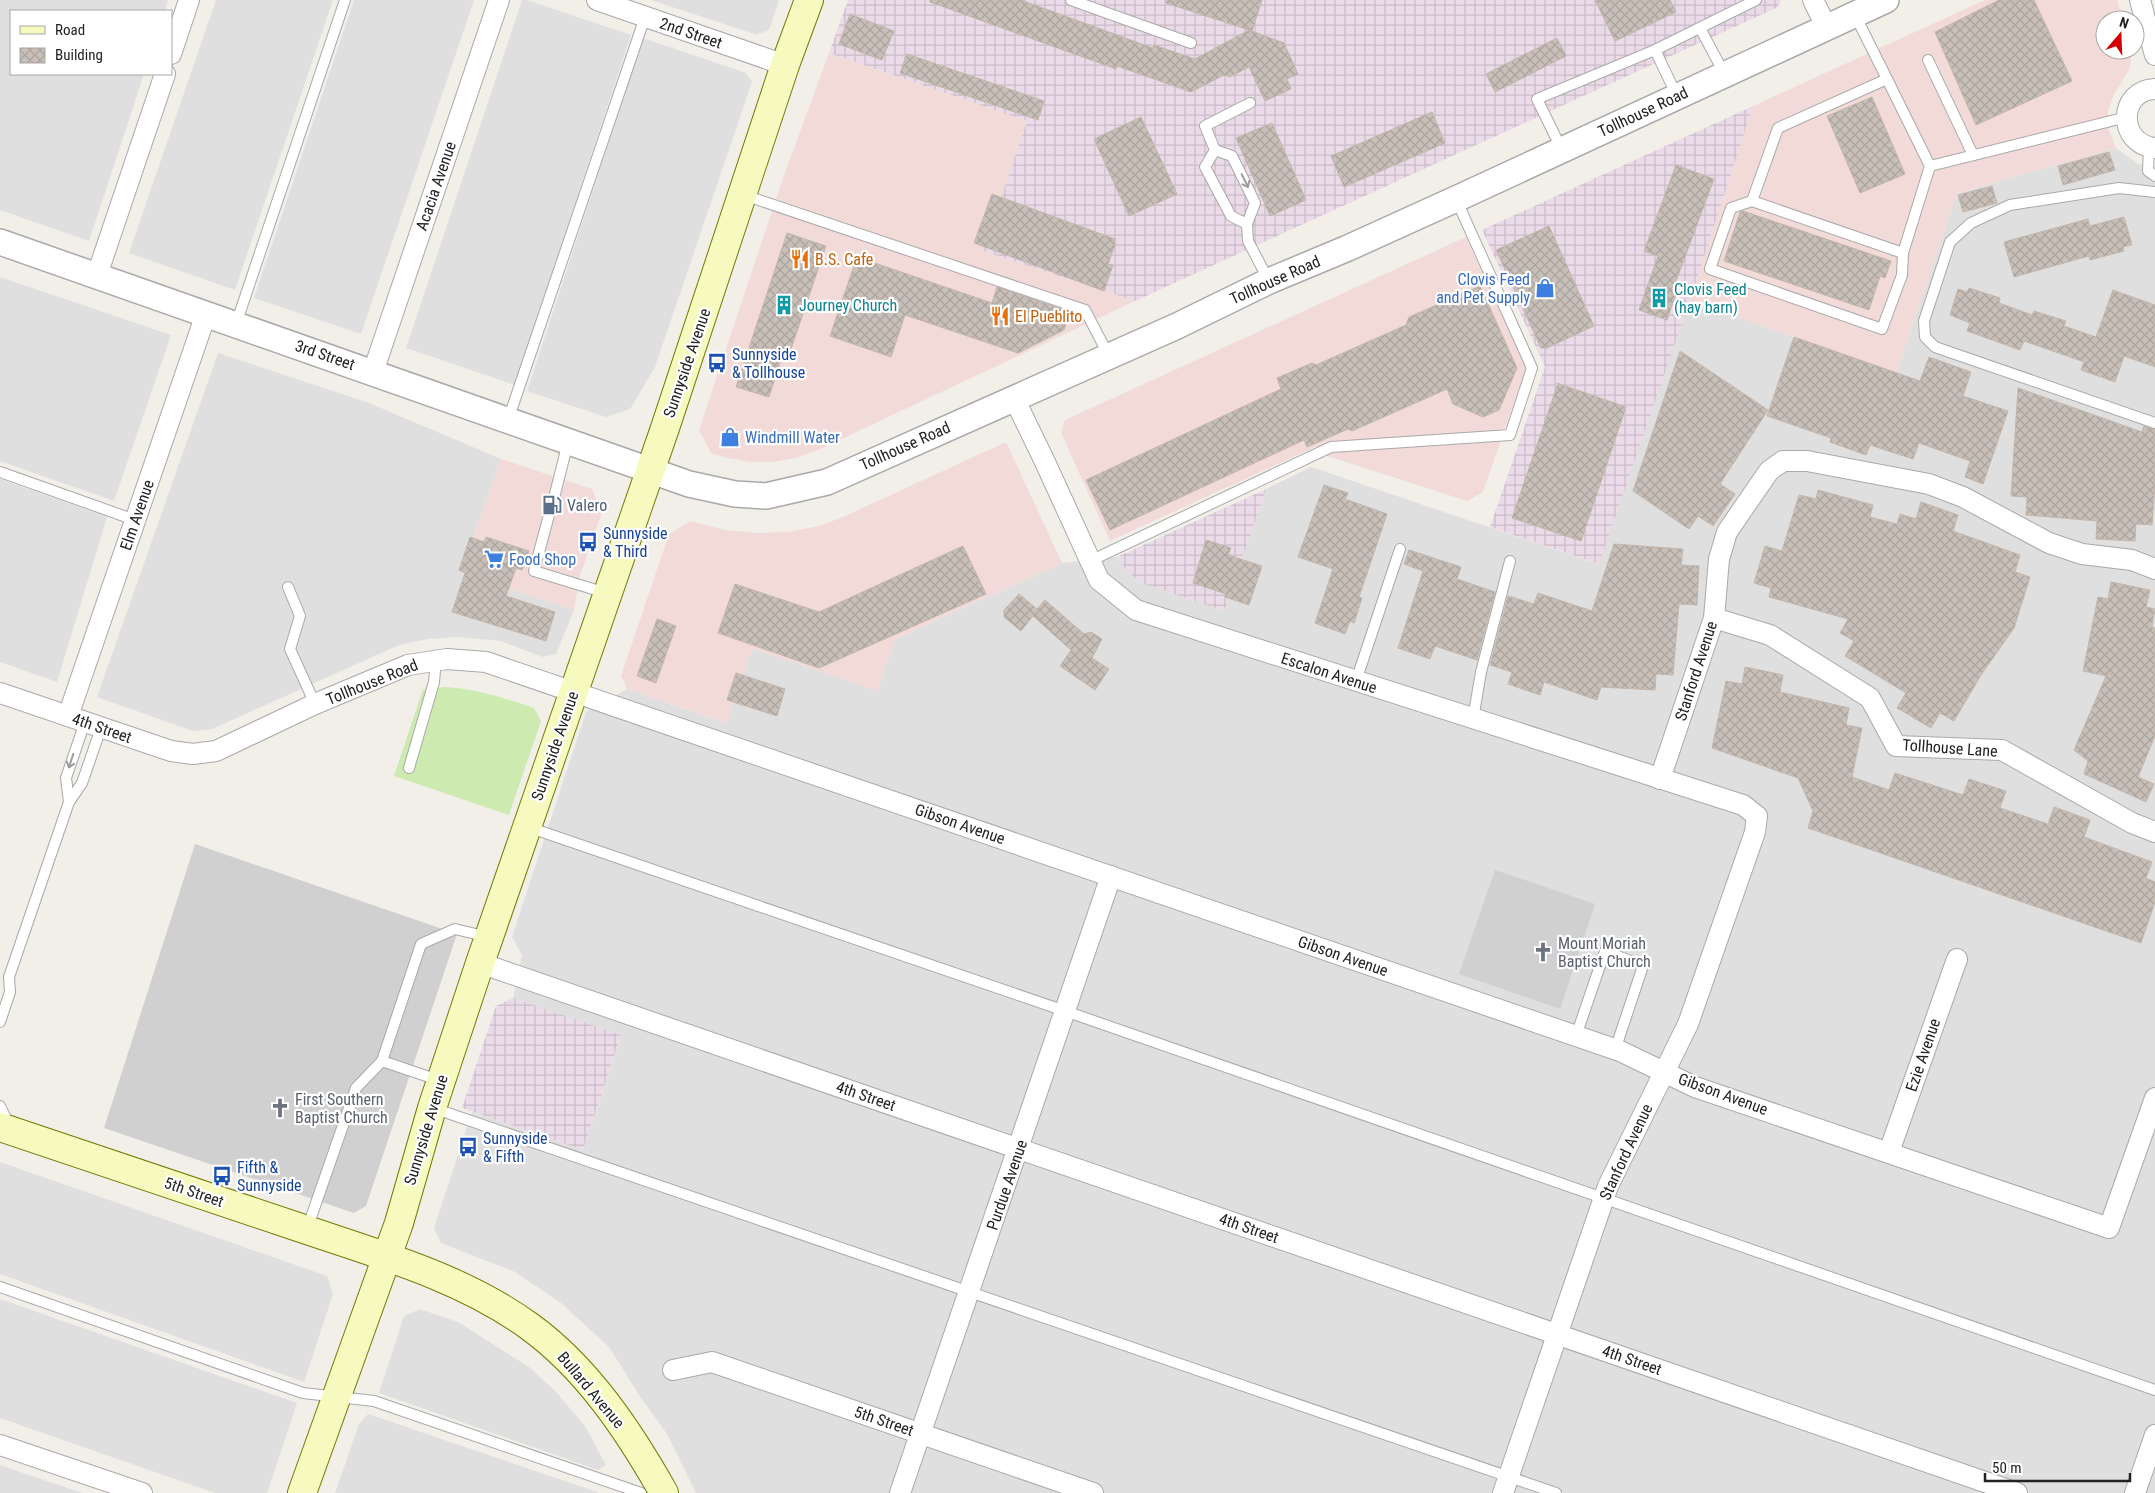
<svg xmlns="http://www.w3.org/2000/svg" width="2155" height="1493" font-family="'Roboto Condensed',sans-serif">
	<style>
		.residential { fill: #e0dfdf }
		.commercial { fill: #f2dad9 }
		.industrial { fill: url(#industrial-grid) }
		.religious { fill: #d0d0d0 }
		.grass { fill: #cdebb0 }
		.building { fill: url(#building-cross-hatch); stroke: #c4b6ab }
		.lines { fill: none; stroke-linecap: round; stroke-linejoin: round }
		.service-casing { stroke: #a9a9a9; stroke-width: 12 }
		.minor-casing { stroke: #a9a9a9; stroke-width: 22 }
		.tertiary-casing { stroke: #a9a9a9; stroke-width: 28 }
		.secondary-casing { stroke: #707d05; stroke-width: 30 }
		.service { stroke: #fff; stroke-width: 10 }
		.minor { stroke: #fff; stroke-width: 20 }
		.tertiary { stroke: #fff; stroke-width: 25 }
		.secondary { stroke: #f7fabf; stroke-width: 28 }
		.oneway { stroke: #9c9c9c }
		.labels { text-anchor: middle; dominant-baseline: central; stroke-width: 4.5; stroke-linejoin: round; paint-order: stroke }
		.street-label { font-size: 16px; fill: #222; stroke: #fff }
		.food-label { font-size: 16px; fill: #c56008; stroke: #fff; text-anchor: start }
		.shop-label { font-size: 16px; fill: #366cbe; stroke: #fff; text-anchor: start }
		.culture-label { font-size: 16px; fill: #0d838f; stroke: #fff; text-anchor: start }
		.transit-label { font-size: 16px; fill: #164399; stroke: #fff; text-anchor: start }
		.service-label { font-size: 16px; fill: #4e5e75; stroke: #fff; text-anchor: start }
		.worship-label { font-size: 16px; fill: #5b616d; stroke: #fff; text-anchor: start }
	</style>
	<defs>
		<pattern id="industrial-grid" width="8" height="8" patternUnits="userSpaceOnUse" patternTransform="scale(1.25)"><rect width="8" height="8" fill="#ebdbe8"/><path d="M0 4h8M4 0v8" fill="none" stroke="#c9bcc7"/></pattern>
		<pattern id="building-cross-hatch" width="8" height="8" patternUnits="userSpaceOnUse" patternTransform="scale(1.25)"><rect width="8" height="8" fill="#c7bfb8"/><path d="M0 0l8 8M0 8l8-8" fill="none" stroke="#aba49e"/></pattern>
	</defs>
	<rect width="100%" height="100%" fill="#f2efe9"/>
	<g class="residential">
		<path d="M0 0H168L165 11H11V74H144L89 241 0 210Z"/>
		<path d="M216 0H333L235 290 129 253Z"/>
		<path d="M354 0H474L361 334 254 298Z"/>
		<path d="M522 0H527L631 35 515 385 406 348Z"/>
		<path d="M651 0H779L769 30 757 35Z"/>
		<path d="M643 38 746 73 752 82 655 367 630 409 606 417 527 391Z"/>
		<path d="M2116 148 2138 164 2155 166V1493H696L667 1434 639 1395 609 1347 561 1303 515 1272 441 1243 434 1228 472 1112 583 1150 621 1036 513 998 522 955 512 937 586 712 627 689 726 723 752 648 877 690 895 639 1062 563 1117 557 1127 571 1141 583 1224 611 1266 489 1311 467 1598 564 1690 300 1896 373 1957 193Z"/>
		<path d="M0 277 171 335 114 501 0 461Z"/>
		<path d="M218 353 369 403 501 459 461 573 574 610 556 654 543 657 501 641 460 637 428 639 399 645 212 729 193 731 97 697Z"/>
		<path d="M0 479 107 517 57 682 0 662Z"/>
		<path d="M0 1162 327 1276 333 1294 304 1382 0 1274Z"/>
		<path d="M0 1299 297 1403 267 1493H215L0 1418Z"/>
		<path d="M420 1309 458 1322 529 1367 556 1392 585 1426 606 1465 598 1470 379 1393 404 1316Z"/>
		<path d="M368 1414 600 1493H335L359 1424Z"/>
		<path d="M0 1465 82 1493H0Z"/>
	</g>
	<g class="commercial">
		<path d="M1985 0H2117L2123 20H2105V50H2130L2131 59 2129 70 2113 96 2108 112 2109 131 2116 148 1957 193 1896 373 1690 300 1753 106Z"/>
		<path d="M829 53 1027 121 983 251 1135 301 818 450 796 458 773 462H750L727 458 711 453 699 430 782 181Z"/>
		<path d="M1466 237 1526 368 1483 492 1467 501 1315 452 1317 446 1110 541 1061 433 1065 420Z"/>
		<path d="M1006 442 1062 563 895 639 877 691 752 648 727 723 627 689 621 676 669 534 690 521 725 530 756 533 788 532 819 526 843 517Z"/>
		<path d="M501 459 592 489 602 512 580 576 574 610 461 573Z"/>
	</g>
	<g class="industrial">
		<path d="M848 0H1781L1778 7 1135 301 983 251 1027 121 829 53Z"/>
		<path d="M1753 106 1690 300 1599 564 1490 527 1545 367 1482 230Z"/>
		<path d="M1266 489 1224 611 1141 583 1127 571 1117 557Z"/>
		<path d="M513 998 621 1035 583 1150 462 1108 496 1006Z"/>
	</g>
	<g class="religious">
		<path d="M195 844 457 934 366 1206 354 1213 104 1128Z"/>
		<path d="M1495 870 1595 904 1560 1009 1459 974Z"/>
	</g>
	<path class="grass" d="M445 687C477 689 504 698 534 708L541 721 509 815 394 776 423 689Z"/>
	<g class="building">
		<path d="M930 0H1021L1153 48 1154 45 1195 59 1249 30 1284 43 1298 74 1287 79 1291 89 1265 101 1249 67 1230 77 1224 75 1191 92 1117 66 1116 69 930 2Z"/>
		<path d="M1166 0H1262L1252 31 1166 3Z"/>
		<path d="M1595 0H1670L1676 12 1615 41Z"/>
		<path d="M1999 0H2034L2072 81 1976 125 1935 32Z"/>
		<path d="M850 14 894 31 882 60 839 44Z"/>
		<path d="M1557 38 1566 56 1495 92 1486 74Z"/>
		<path d="M907 54 1044 101 1038 120 900 73Z"/>
		<path d="M1872 97 1905 174 1860 193 1827 116Z"/>
		<path d="M1432 112 1445 143 1344 187 1331 156Z"/>
		<path d="M1141 117 1177 194 1129 216 1094 139Z"/>
		<path d="M1272 123 1306 200 1270 216 1236 138Z"/>
		<path d="M2109 152 2115 170 2063 185 2058 166Z"/>
		<path d="M1676 165 1714 179 1675 284 1679 285 1667 320 1639 310 1658 256 1644 251Z"/>
		<path d="M1992 186 1997 203 1963 212 1958 195Z"/>
		<path d="M992 194 1115 239V245L1108 264 1113 265 1104 291 974 243Z"/>
		<path d="M1743 211 1891 261 1885 278 1880 276 1869 310 1724 261 1740 212Z"/>
		<path d="M2124 217 2132 245 2123 247 2124 251 2090 260 2089 256 2014 277 2004 242 2088 219 2090 226Z"/>
		<path d="M1549 226 1594 326 1547 348H1541L1496 250Z"/>
		<path d="M787 233 826 246 791 349 785 347 769 397 736 387Z"/>
		<path d="M857 257 992 303 997 287 1070 312 1064 330 1018 353 905 315 891 357 830 336Z"/>
		<path d="M1480 286 1517 368 1499 410 1483 417 1453 404 1447 389 1352 431 1348 429 1307 447 1304 440 1110 530 1086 480 1281 389 1277 378 1312 363 1316 365 1406 325 1409 317Z"/>
		<path d="M1969 288 2000 298 1999 303 2032 315 2034 311 2066 321 2064 326 2096 337 2113 290 2155 305V367L2124 356 2115 382 2081 370 2084 362 2024 341 2020 350 1967 331 1970 323 1950 315 1958 289 1967 292Z"/>
		<path d="M1794 337 1920 381 1929 357 1971 372 1963 396 2008 411 1983 484 1965 477 1970 461 1919 443 1913 459 1870 445 1866 455 1830 442 1831 438 1767 416Z"/>
		<path d="M1680 351 1768 410 1720 484 1735 494 1713 526 1698 516 1689 529 1633 491Z"/>
		<path d="M1557 383 1626 407 1581 541 1512 518 1557 386 1559 387Z"/>
		<path d="M2018 388 2142 432 2144 426 2155 430V484L2152 525 2136 524 2135 541 2096 539 2097 521 2026 515 2027 497 2011 496Z"/>
		<path d="M1324 485 1348 493 1345 499 1387 514 1359 597 1362 598 1354 623 1350 621 1345 634 1315 623 1333 569 1298 557Z"/>
		<path d="M1818 490 1873 505 1870 517 1897 524 1900 514 1916 519 1921 502 1958 515 1953 531 2020 555 2015 572 2030 577 2014 628 1981 675 1954 721 1940 713 1931 728 1897 708 1906 693 1845 656 1854 641 1840 633 1848 619 1769 597 1771 588 1754 583 1765 546 1782 551 1799 495 1816 499Z"/>
		<path d="M470 537 484 542 486 537 529 551 522 570 516 568 506 596 555 612 546 641 452 612 465 573 459 570Z"/>
		<path d="M1206 540 1231 548 1228 555 1262 566 1249 605 1225 597 1226 594 1193 583Z"/>
		<path d="M1614 544 1683 549 1681 565 1699 566 1697 605 1679 604 1673 675 1656 674 1655 690 1601 687 1597 700 1544 682 1540 695 1508 684 1512 672 1490 665 1508 596 1534 604 1538 593 1592 611Z"/>
		<path d="M963 546 986 594 819 668 718 633 735 584 819 612Z"/>
		<path d="M1409 550 1461 567 1457 579 1495 592 1477 660 1435 646 1430 659 1398 648 1423 571 1404 564Z"/>
		<path d="M2111 582 2150 590 2146 607 2155 609 2152 627 2155 628V736L2138 777 2154 784 2146 802 2084 774 2088 761 2074 750 2106 676 2083 671 2098 597 2108 599Z"/>
		<path d="M1019 594 1037 609 1045 600 1084 634 1091 632 1102 639 1092 658 1109 669 1095 690 1060 666 1071 650 1033 616 1021 631 1004 617V610Z"/>
		<path d="M657 619 676 626 656 683 637 676Z"/>
		<path d="M1745 667 1783 675 1780 692 1849 708 1846 725 1862 728 1852 777 1889 790 1895 773 1963 795 1969 779 2006 791 2000 808 2048 824 2054 807 2090 820 2084 837 2152 862 2146 878 2155 882V902L2141 943 1808 828 1813 811 1798 778 1712 748 1726 681 1742 684Z"/>
		<path d="M736 673 785 689 777 716 727 700Z"/>
	</g>
	<g class="lines">
		<defs>
			<g id="service">
				<path d="M1071 0 1191 43"/>
				<path d="M1855 15 1887 79 1778 128 1752 201 1903 253 1930 166 1887 79"/>
				<path d="M1700 28 1725 75"/>
				<path d="M1928 60 1973 155"/>
				<path d="M1677 96 1655 50 1756 0"/>
				<path d="M1250 103 1205 126 1215 150 1232 156 1255 203 1247 224 1248 241 1269 281"/>
				<path d="M2149 147 2148 171 2155 176"/>
				<path d="M1215 150 1205 167 1231 216 1247 224"/>
				<path d="M1562 150 1537 99 1655 50"/>
				<path d="M1930 166 2127 117"/>
				<path d="M2155 192 2119 188 2010 205 1971 223 1950 242 1924 321 1925 337 1935 347 2155 423"/>
				<path d="M744 195 1085 310 1109 356"/>
				<path d="M1752 201 1731 208 1710 269 1882 329 1902 275 1903 253"/>
				<path d="M236 324 345 0"/>
				<path d="M508 420 645 17"/>
				<path d="M0 472 135 520"/>
				<path d="M555 494 568 442"/>
				<path d="M549 515 534 571 606 593"/>
				<path d="M1090 561 1331 447 1510 435 1532 368 1456 199"/>
				<path d="M288 587 300 616 290 649 315 704"/>
				<path d="M1356 681 1400 549"/>
				<path d="M1473 719 1481 672 1510 561"/>
				<path d="M409 768 434 682 436 659"/>
				<path d="M69 802 66 778 85 722"/>
				<path d="M528 827 1065 1011 2155 1390"/>
				<path d="M0 1022 10 992 9 977 69 802 82 783 101 728"/>
				<path d="M1576 1036 1605 951 1643 966 1615 1050"/>
				<path d="M441 1081 382 1061 421 944 455 929 488 937"/>
				<path d="M0 1106 9 1125"/>
				<path d="M433 1108 1556 1493"/>
				<path d="M307 1229 356 1088 382 1061"/>
				<path d="M0 1287 303 1393 374 1401 641 1493"/>
			</g>
			<g id="minor">
				<path d="M597 0 785 65"/>
				<path d="M1813 0 1827 28"/>
				<path d="M2140 0 2155 55"/>
				<path d="M171 54 189 0"/>
				<path d="M2155 89C2118 90 2117 144 2155 148"/>
				<path d="M97 275 165 74"/>
				<path d="M373 372 499 0"/>
				<path d="M1014 398 1045 462 1099 580 1136 610 1743 805 1757 816 1755 832 1688 1024 1608 1186 1503 1493"/>
				<path d="M1714 618 1770 635 1870 698 1896 746 2002 750 2132 823 2155 832"/>
				<path d="M0 693 171 751 193 754 216 751 315 704 408 665 447 659 486 662 1620 1051 1695 1087 2109 1228 2155 1098"/>
				<path d="M68 716 206 314"/>
				<path d="M1660 779 1714 618 1719 559 1727 532 1769 471 1783 461H1807L1929 484 1963 497 2049 543 2082 554 2132 560 2155 569"/>
				<path d="M480 963 2017 1493"/>
				<path d="M1889 1152 1957 959"/>
				<path d="M673 1370 712 1362 1093 1493"/>
				<path d="M0 1445 142 1493"/>
				<path d="M900 1493 1111 876"/>
				<path d="M2135 1493 2155 1435"/>
			</g>
			<path id="tertiary" d="M0 242 689 484 735 494 766 496 827 482 1177 326 1269 281 1348 248 1456 199 1886 0"/>
			<g id="secondary">
				<path d="M0 1127C98 1159 196 1193 295 1226 374 1253 460 1276 529 1326 587 1368 629 1431 664 1493"/>
				<path d="M302 1493 399 1223 432 1108 480 963 665 428 785 65 809 0"/>
			</g>
		</defs>
		<use href="#service" class="service-casing"/>
		<use href="#minor" class="minor-casing"/>
		<use href="#tertiary" class="tertiary-casing"/>
		<use href="#secondary" class="secondary-casing"/>
		<use href="#service" class="service"/>
		<use href="#minor" class="minor"/>
		<use href="#tertiary" class="tertiary"/>
		<use href="#secondary" class="secondary"/>
	</g>
	<defs><path id="oneway-shaft" d="M-6 0H5M1.5-3L5.5 0L1.5 3" fill="none" stroke-width="1.6" stroke-linecap="round" stroke-linejoin="round" transform="scale(1.25)"/></defs>
	<g class="oneway">
		<use href="#oneway-shaft" transform="translate(1245 181) rotate(64)"/>
		<use href="#oneway-shaft" transform="translate(71 761) rotate(108)"/>
	</g>
	<defs>
		<symbol id="restaurant-bare" viewBox="-9 -9 18 18"><path d="M-5-6h1v4h1v-4h1v4h1v-4h1v5L-1.5 .5V6h-2V.5L-5-1ZM5-6V6H3V1.5H1.5Q1.5-4 5-6Z" fill="#e8710a" stroke="#fff" stroke-width="2.5" paint-order="stroke"/></symbol>
		<symbol id="shop-bare" viewBox="-9 -9 18 18"><path d="M-5-2.5h2.3a2.7 3.5 0 0 1 5.4 0H5L5.5 6h-11ZM-1.5-2.5h3a1.5 2.3 0 0 0-3 0Z" fill="#3f7fe0" stroke="#fff" stroke-width="2.5" paint-order="stroke"/></symbol>
		<symbol id="building-bare" viewBox="-9 -9 18 18"><path d="M-4-6H4V6H1V3H-1V6H-4ZM-2.5-4.3h1.7v1.8h-1.7ZM.8-4.3h1.7v1.8H.8ZM-2.5-1h1.7V.8h-1.7ZM.8-1h1.7V.8H.8Z" fill="#0f9aa8" stroke="#fff" stroke-width="2.5" paint-order="stroke"/></symbol>
		<symbol id="bus-bare" viewBox="-9 -9 18 18"><path d="M-5-6H5V4H4V6H2V4H-2V6H-4V4H-5ZM-3.5-4V0h7V-4ZM-3.5 1.2v1.5H-2V1.2ZM2 1.2v1.5H3.5V1.2Z" fill="#1a4fb4" stroke="#fff" stroke-width="2.5" paint-order="stroke"/></symbol>
		<symbol id="fuel-bare" viewBox="-9 -9 18 18"><path d="M-5.5-6h7V0h2V4h1.3V-2.5L3-4.5l.8-.8L6-3V5H2.5V1h-1V6h-7ZM-4.2-4.7v3.2H.2V-4.7Z" fill="#5c6f8a" stroke="#fff" stroke-width="2.5" paint-order="stroke"/></symbol>
		<symbol id="supermarket-bare" viewBox="-9 -9 18 18"><path d="M-6-5.5h2.5l.6 2H6L4.5 2H-2.5L-4.4-4H-6ZM-1.5 3.2a1.3 1.3 0 1 0 .1 0ZM3 3.2a1.3 1.3 0 1 0 .1 0Z" fill="#3f7fe0" stroke="#fff" stroke-width="2.5" paint-order="stroke"/></symbol>
		<symbol id="church-bare" viewBox="-9 -9 18 18"><path d="M-1.2-6h2.4v3.5h3.3v2.4h-3.3V6h-2.4V-.1h-3.3v-2.4h3.3Z" fill="#6b7280" stroke="#fff" stroke-width="2.5" paint-order="stroke"/></symbol>
	</defs>
	<g fill-rule="evenodd">
		<use href="#restaurant-bare" x="786" y="245" width="28" height="28"/>
		<use href="#shop-bare" x="1531" y="274" width="28" height="28"/>
		<use href="#building-bare" x="1645" y="284" width="28" height="28"/>
		<use href="#building-bare" x="770" y="291" width="28" height="28"/>
		<use href="#restaurant-bare" x="986" y="302" width="28" height="28"/>
		<use href="#bus-bare" x="703" y="349" width="28" height="28"/>
		<use href="#shop-bare" x="716" y="423" width="28" height="28"/>
		<use href="#fuel-bare" x="538" y="491" width="28" height="28"/>
		<use href="#bus-bare" x="574" y="528" width="28" height="28"/>
		<use href="#supermarket-bare" x="480" y="545" width="28" height="28"/>
		<use href="#church-bare" x="1529" y="938" width="28" height="28"/>
		<use href="#church-bare" x="266" y="1094" width="28" height="28"/>
		<use href="#bus-bare" x="454" y="1133" width="28" height="28"/>
		<use href="#bus-bare" x="208" y="1162" width="28" height="28"/>
	</g>
	<g class="labels">
		<g class="street-label">
			<text transform="translate(691 33) rotate(19)">2nd Street</text>
			<text transform="translate(1643 112) rotate(-25)">Tollhouse Road</text>
			<text transform="translate(436 186) rotate(-71)">Acacia Avenue</text>
			<text transform="translate(1275 280) rotate(-24)">Tollhouse Road</text>
			<text transform="translate(325 355) rotate(19)">3rd Street</text>
			<text transform="translate(687 363) rotate(-71)">Sunnyside Avenue</text>
			<text transform="translate(905 446) rotate(-24)">Tollhouse Road</text>
			<text transform="translate(137 515) rotate(-71)">Elm Avenue</text>
			<text transform="translate(1696 671) rotate(-72)">Stanford Avenue</text>
			<text transform="translate(1329 673) rotate(18)">Escalon Avenue</text>
			<text transform="translate(372 682) rotate(-22)">Tollhouse Road</text>
			<text transform="translate(102 728) rotate(19)">4th Street</text>
			<text transform="translate(555 746) rotate(-71)">Sunnyside Avenue</text>
			<text transform="translate(1950 748) rotate(4)">Tollhouse Lane</text>
			<text transform="translate(960 824) rotate(19)">Gibson Avenue</text>
			<text transform="translate(1343 956) rotate(19)">Gibson Avenue</text>
			<text transform="translate(1923 1055) rotate(-71)">Ezie Avenue</text>
			<text transform="translate(1723 1094) rotate(20)">Gibson Avenue</text>
			<text transform="translate(866 1096) rotate(19)">4th Street</text>
			<text transform="translate(426 1130) rotate(-73)">Sunnyside Avenue</text>
			<text transform="translate(1626 1152) rotate(-65)">Stanford Avenue</text>
			<text transform="translate(1007 1185) rotate(-71)">Purdue Avenue</text>
			<text transform="translate(194 1192) rotate(19)">5th Street</text>
			<text transform="translate(1249 1228) rotate(19)">4th Street</text>
			<text transform="translate(1632 1360) rotate(19)">4th Street</text>
			<text transform="translate(591 1390) rotate(50)">Bullard Avenue</text>
			<text transform="translate(884 1421) rotate(19)">5th Street</text>
		</g>
		<g class="food-label">
			<text x="815" y="259">B.S. Cafe</text>
			<text x="1015" y="316">El Pueblito</text>
		</g>
		<g class="shop-label">
			<text x="1530" y="279" text-anchor="end">Clovis Feed<tspan x="1530" dy="18">and Pet Supply</tspan></text>
			<text x="745" y="437">Windmill Water</text>
			<text x="509" y="559">Food Shop</text>
		</g>
		<g class="culture-label">
			<text x="1674" y="289">Clovis Feed<tspan x="1674" dy="18">(hay barn)</tspan></text>
			<text x="799" y="305">Journey Church</text>
		</g>
		<g class="transit-label">
			<text x="732" y="354">Sunnyside<tspan x="732" dy="18">&amp; Tollhouse</tspan></text>
			<text x="603" y="533">Sunnyside<tspan x="603" dy="18">&amp; Third</tspan></text>
			<text x="483" y="1138">Sunnyside<tspan x="483" dy="18">&amp; Fifth</tspan></text>
			<text x="237" y="1167">Fifth &amp;<tspan x="237" dy="18">Sunnyside</tspan></text>
		</g>
		<g class="service-label">
			<text x="567" y="505">Valero</text>
		</g>
		<g class="worship-label">
			<text x="1558" y="943">Mount Moriah<tspan x="1558" dy="18">Baptist Church</tspan></text>
			<text x="295" y="1099">First Southern<tspan x="295" dy="18">Baptist Church</tspan></text>
		</g>
	</g>
	<rect x="10" y="10" width="162" height="65" fill="#ffffff" stroke="#a7a7a7"/>
	<rect x="20" y="26" width="25" height="8" fill="#f7fabf" stroke="#a7a7a7"/>
	<text x="55" y="35" font-size="15" fill="#222222">Road</text>
	<rect x="20" y="48" width="25" height="15" fill="url(#building-cross-hatch)" stroke="#a7a7a7"/>
	<text x="55" y="60" font-size="15" fill="#222222">Building</text>
	<g transform="translate(2120 35) rotate(19)"><circle r="24" fill="#ffffff" stroke="#a7a7a7"/>
	<path d="M0-4L9 19L0 12L-9 19Z" fill="#d40000"/>
	<text y="-8" font-size="14" font-weight="bold" text-anchor="middle" fill="#222222">N</text>
	</g>
	<path d="M1985 1473v8h145v-8" fill="none" stroke="#222222" stroke-width="2.5"/>
	<text x="1992" y="1473" font-size="15" fill="#222222" stroke="#ffffff" stroke-width="4" paint-order="stroke">50 m</text>
</svg>
